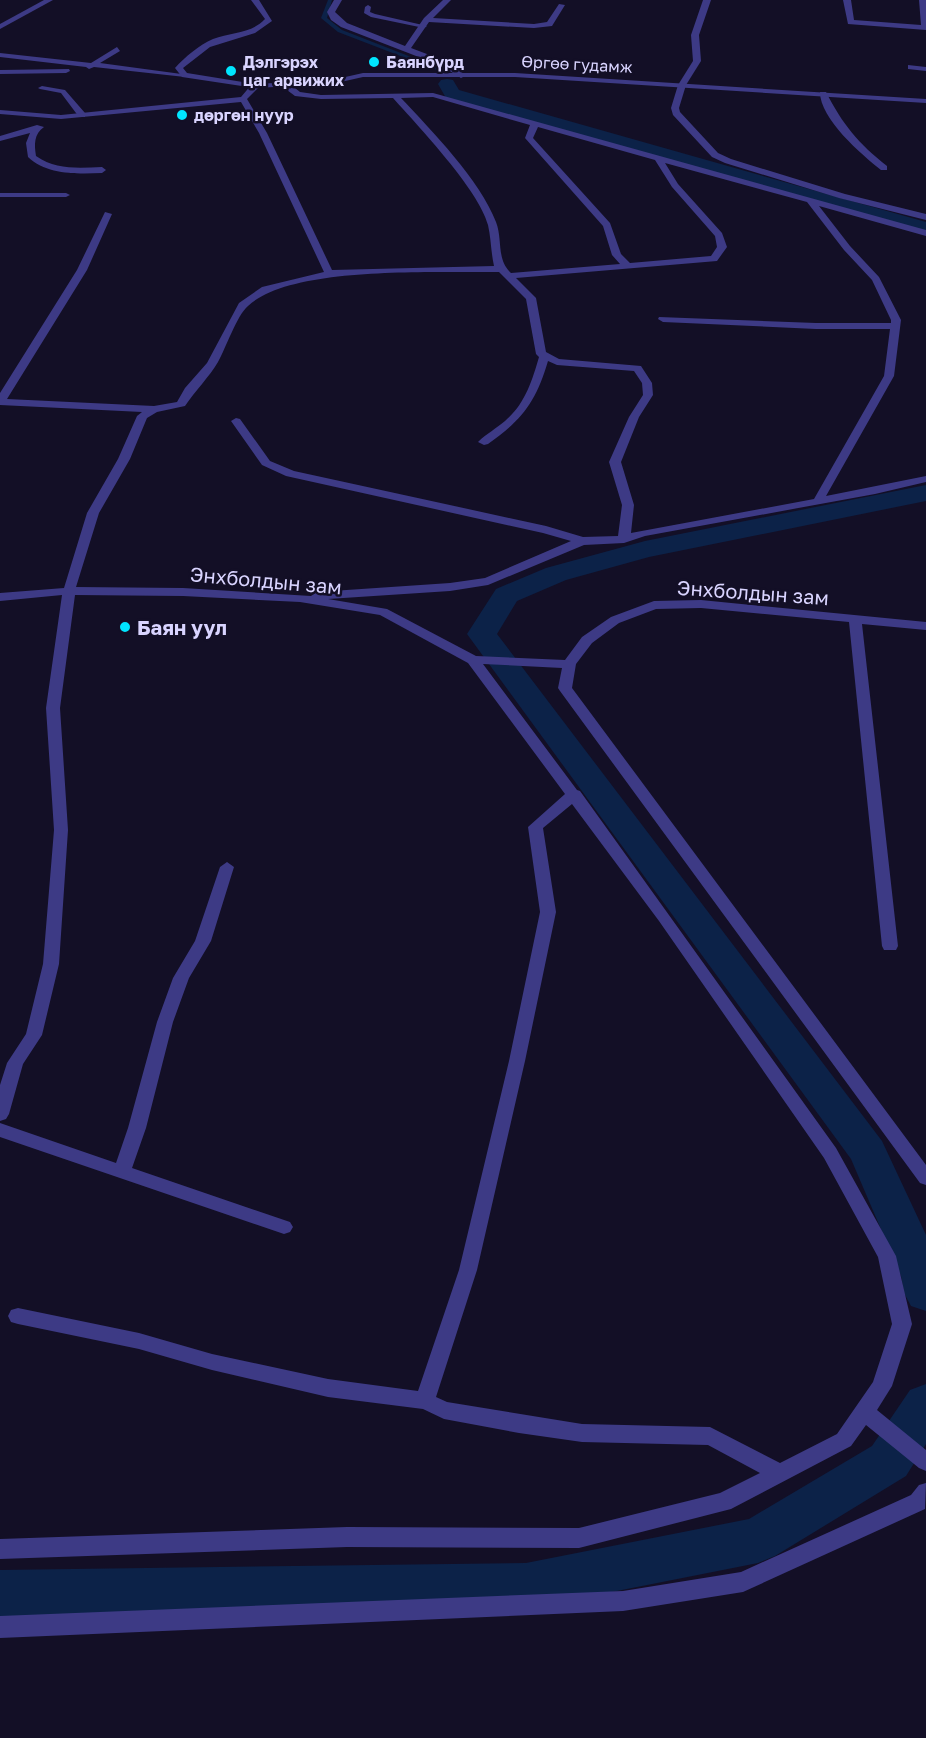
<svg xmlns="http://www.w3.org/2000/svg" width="926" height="1738" font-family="'Golos Text',sans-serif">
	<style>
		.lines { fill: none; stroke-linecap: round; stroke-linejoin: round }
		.stream { fill: #0c2248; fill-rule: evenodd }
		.canal { fill: #0c2248; fill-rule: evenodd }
		.service { fill: #3d3a85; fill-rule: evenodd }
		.minor { fill: #3d3a85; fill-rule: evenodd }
		.tertiary { fill: #3d3a85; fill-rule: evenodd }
		.poi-dot { fill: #00e5ff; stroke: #130f26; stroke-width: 2 }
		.labels { text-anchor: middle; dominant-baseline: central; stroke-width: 5; stroke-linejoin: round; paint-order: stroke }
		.far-poi-label { font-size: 16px; font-weight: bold; fill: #d9d4ff; stroke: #130f26; text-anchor: start }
		.far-street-label { font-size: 16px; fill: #d9d4ff; stroke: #130f26 }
		.street-label { font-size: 20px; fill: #d9d4ff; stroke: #130f26 }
		.poi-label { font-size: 20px; font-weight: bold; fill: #d9d4ff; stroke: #130f26; text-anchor: start }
	</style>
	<rect width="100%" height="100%" fill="#130f26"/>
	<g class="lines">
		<path class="stream" d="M328 0H332L327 18 342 30 447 71 442 72 338 32 321 18Z"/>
		<g class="canal">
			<path d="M447 79 453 80 459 90 926 222V235L446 98 438 84 441 80Z"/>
			<path d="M926 485V501L649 557 566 580 517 601 497 634 882 1141 926 1235V1311L911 1306 904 1293 901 1276 851 1159 467 634 496 589 546 568 645 541Z"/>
			<path d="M926 1384V1444L906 1476 775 1556 758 1563 526 1609 0 1618V1570L526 1563 749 1519 872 1446 910 1390Z"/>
		</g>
		<g class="service">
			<path d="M368 5 371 7 370 12 375 14 427 26 424 28 371 17 364 13 365 7Z"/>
			<path d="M42 86 65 90 85 113V117H79L61 93 40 89 38 88Z"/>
			<path d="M0 193H66L70 195 66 197H0Z"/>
		</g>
		<g class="minor">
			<path d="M44 0H53L0 29V24Z"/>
			<path d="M334 0H342L335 12 347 23 405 46 424 18 443 0H451L433 18 534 24 547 22 559 4 565 5 552 26 534 28 429 22 411 48 448 62 464 74 465 76 461 78 442 66 341 27 331 20 327 12Z"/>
			<path d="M703 0H711L699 35 701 61 686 85 679 108 680 112 718 153 731 159 845 194 926 214V220L839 198 725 163 712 157 673 115 671 108 678 85 693 61 691 35Z"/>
			<path d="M843 0H851L854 20 921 25 919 0H926V30L848 24Z"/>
			<path d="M117 47 120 51 100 63 189 75 185 77 94 67 89 69 86 67 0 57V53L91 63Z"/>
			<path d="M908 65 926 67V71L908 69Z"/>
			<path d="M69 69 70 71 66 73 0 74V70Z"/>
			<path d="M283 83H289L300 92 321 95 433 93 926 230V236L819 206 850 246 879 277 901 320 894 376 826 496 926 476V482L875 494 645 536 624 543 584 545 488 585 450 591 328 599 387 609 476 656 565 660 582 637 611 617 654 601 701 600 926 622V630L862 624 898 946 896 950H884L882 946 849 622 701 608 656 609 619 623 592 643 576 664 572 688 926 1165V1185L920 1183 560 691 558 688 562 668 483 664 577 790 580 791 836 1148 896 1256 912 1324 892 1386 877 1410 926 1450V1471L919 1468 866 1425 851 1446 731 1509 579 1548 347 1547 0 1559V1539L347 1527 579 1528 720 1493 760 1473 708 1445 582 1442 519 1433 444 1419 423 1409 328 1397 212 1370 139 1349 18 1324 11 1322 8 1316 11 1310 18 1308 139 1333 212 1354 328 1379 418 1391 459 1270 509 1061 540 912 528 827 565 794 468 663 380 615 300 602 183 596 75 595 60 708 68 830 59 964 42 1035 23 1064 9 1114 6 1119 0 1121V1085L7 1063 26 1034 43 964 54 830 46 708 62 595 0 601V593L64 588 87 513 118 459 137 416 142 412 0 405V393L77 270 105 212 112 214 87 270 7 399 154 406 177 402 185 388 207 363 239 303 262 287 324 272 259 133 241 102 61 119 0 114V110L61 115 241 97 252 84H258V88L247 99 267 133 332 270 494 266C491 253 491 238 488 225 479 190 418 126 393 98L321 99 295 96 283 87ZM433 97 530 125 525 138 603 226 612 255 620 264 511 273C496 259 503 240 496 222 480 180 432 131 401 98ZM538 127 655 160 672 187 715 236 717 247 711 256 630 263 621 254 610 223 533 138ZM665 163 807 202 844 250 872 280 891 320V323H816L659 317 658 319 663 322 816 329H890L884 376 814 499 631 533 634 505 621 462 639 417 653 395 652 383 641 366 559 359 546 352 536 298 516 278 717 261 727 247 722 233 678 184ZM499 272 526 299 536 354 539 357C532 381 525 404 505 421 497 428 486 434 478 442L484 445 488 444C522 420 536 402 548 361L557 365 634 371 642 383 643 395 629 417 609 462 622 505 618 536 583 537 546 526 294 471 270 461 240 419 236 418 231 421 262 465 286 476 543 533 571 541 485 578 450 583 317 592 311 596 183 588 76 587 99 513 130 459 147 418 157 412 185 406C195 391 210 376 218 362 226 348 237 315 248 306 291 265 438 273 499 272ZM572 804 659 921 824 1158 878 1257 892 1324 873 1382 837 1434 780 1463 710 1427 582 1424 447 1402 436 1397 477 1270 525 1061 556 912 543 828Z"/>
			<path d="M820 92H826C843 125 858 143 887 166V170H881C861 154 820 119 820 92Z"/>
			<path d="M37 125 44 127C34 134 34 144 36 156 56 170 78 168 102 167L106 170 102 173C77 174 47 175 28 157L26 143 30 133 0 141V136Z"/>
			<path d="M227 862 234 867 211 941 189 978 173 1022 146 1128 132 1168 290 1222 293 1227 290 1232 284 1234 0 1137V1123L116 1163 128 1128 157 1022 173 978 195 941 220 867Z"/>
			<path d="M926 1483 925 1509 743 1592 623 1611 0 1638V1616L623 1591 741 1572 911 1495 919 1485Z"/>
		</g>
		<path class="tertiary" d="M251 0H259L272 21 255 33 210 47 183 68 187 73 255 84 332 80 363 73H515L926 99V103L515 77H363L332 84 255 88 182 77 175 68C185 57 199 45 213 39 231 32 251 34 265 19Z"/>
	</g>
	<g class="poi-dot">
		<circle cx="374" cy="62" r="6"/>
		<circle cx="231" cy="71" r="6"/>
		<circle cx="182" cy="115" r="6"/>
		<circle cx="125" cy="627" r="6"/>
	</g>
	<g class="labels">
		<g class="far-poi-label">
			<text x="243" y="62">Дэлгэрэх<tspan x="243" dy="18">цаг арвижих</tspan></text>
			<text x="386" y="62">Баянбүрд</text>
			<text x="194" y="115">дөргөн нуур</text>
		</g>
		<g class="far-street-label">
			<text transform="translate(577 64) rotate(3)">Өргөө гудамж</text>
		</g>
		<g class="street-label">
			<text transform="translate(266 580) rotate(5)">Энхболдын зам</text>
			<text transform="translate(753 592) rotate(4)">Энхболдын зам</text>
		</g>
		<g class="poi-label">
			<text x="137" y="627">Баян уул</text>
		</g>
	</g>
</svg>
